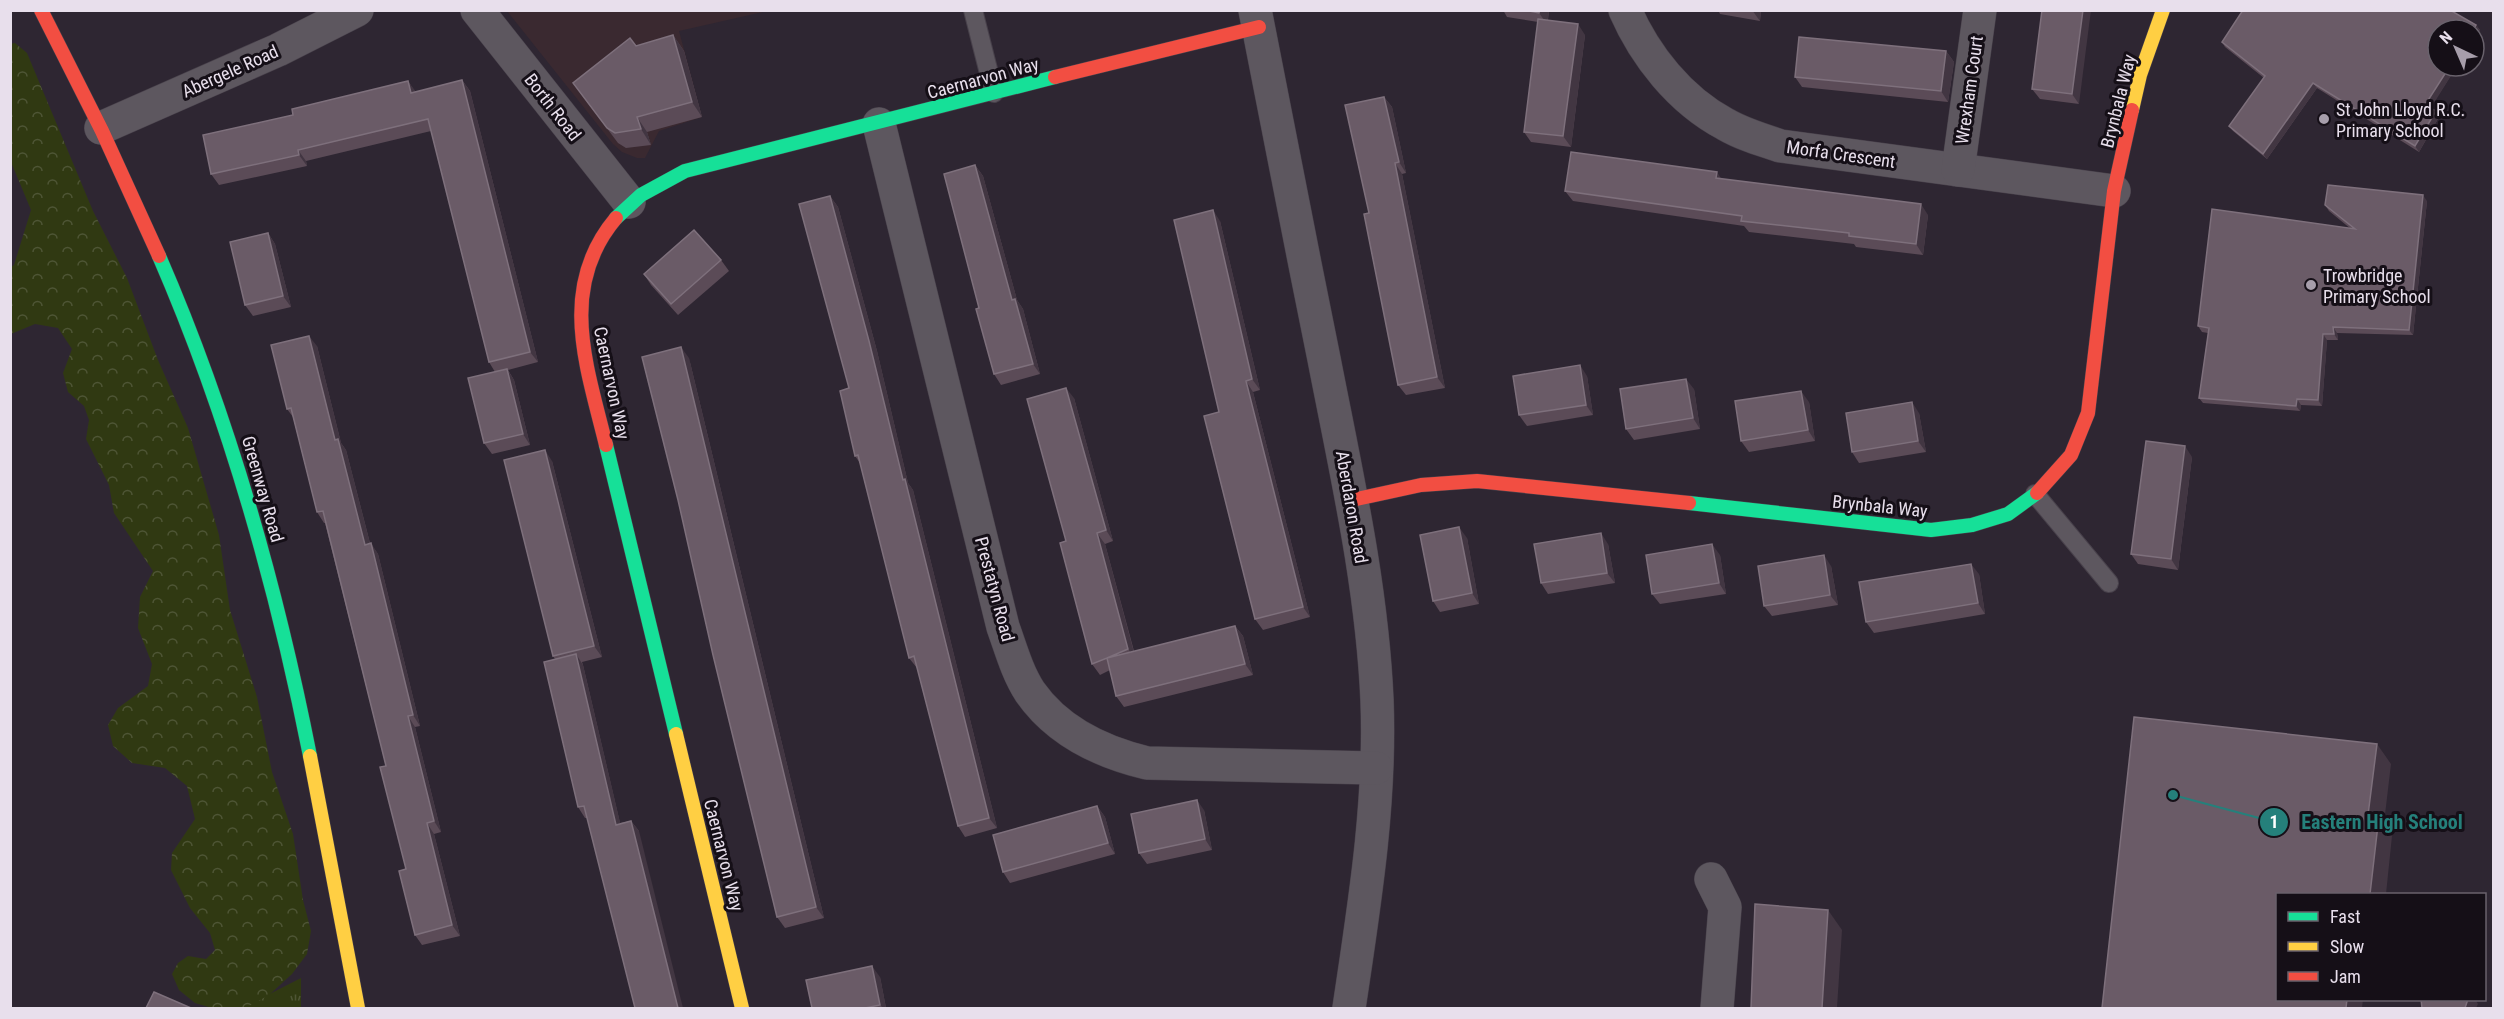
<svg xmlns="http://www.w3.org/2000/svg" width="2504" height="1019" font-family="'Roboto Condensed',sans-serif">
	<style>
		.commercial { fill: #3a2930 }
		.grass { fill: url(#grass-tufts) }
		.forest { fill: url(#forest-crowns) }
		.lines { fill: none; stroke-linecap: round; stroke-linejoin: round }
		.lane-casing { stroke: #48414b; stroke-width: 20 }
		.street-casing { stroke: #48414b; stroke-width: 34 }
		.fast-casing { stroke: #48414b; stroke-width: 15 }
		.slow-casing { stroke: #48414b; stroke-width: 15 }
		.jam-casing { stroke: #48414b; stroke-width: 15 }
		.lane { stroke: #5d575f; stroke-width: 18 }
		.street { stroke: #5d575f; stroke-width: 33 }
		.fast { stroke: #16e098; stroke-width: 14 }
		.slow { stroke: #ffcf43; stroke-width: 14 }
		.jam { stroke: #f24e42; stroke-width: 14 }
		.wall { fill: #5b4b57 }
		.shaded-wall { fill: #423642 }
		.building { fill: #6a5b67; stroke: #7e707c; stroke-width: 1.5 }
		.poi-dot { fill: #a79eab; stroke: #150f17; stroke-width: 2 }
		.labels { text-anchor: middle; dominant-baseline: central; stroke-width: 6; stroke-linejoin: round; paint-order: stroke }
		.street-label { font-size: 18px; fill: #e8dfec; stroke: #150f17 }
		.poi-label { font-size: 18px; fill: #e8dfec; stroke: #150f17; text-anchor: start }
		.leader { fill: none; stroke: #25807b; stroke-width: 2 }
		.callout-dot { fill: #25807b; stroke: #150f17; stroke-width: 2 }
		.mark-label { font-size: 18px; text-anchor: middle; font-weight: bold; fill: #fff }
		.callout-label { font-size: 20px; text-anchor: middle; font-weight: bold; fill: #25807b; stroke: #150f17; stroke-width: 6; stroke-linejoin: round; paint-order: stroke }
	</style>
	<defs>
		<pattern id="grass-tufts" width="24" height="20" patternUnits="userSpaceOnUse" patternTransform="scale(1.5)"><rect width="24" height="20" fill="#303912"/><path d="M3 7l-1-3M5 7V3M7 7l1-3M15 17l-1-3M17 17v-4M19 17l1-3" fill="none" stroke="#4e5535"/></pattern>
		<pattern id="forest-crowns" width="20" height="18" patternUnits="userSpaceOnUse" patternTransform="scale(1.5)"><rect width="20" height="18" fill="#303912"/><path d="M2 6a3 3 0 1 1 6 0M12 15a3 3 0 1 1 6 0" fill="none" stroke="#4e5535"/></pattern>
	</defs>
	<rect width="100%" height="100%" fill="#2e2632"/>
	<path class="commercial" d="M507 11H767L679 31 702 117 659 131 645 158H637L622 152 613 144Z"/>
	<path class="grass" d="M301 978V1008H242Z"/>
	<path class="forest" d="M15 43 27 53 93 211 127 278 158 360 188 428 219 535 230 610 257 697 272 772 293 834 303 900 311 931 307 954 292 974 269 995 247 1007 212 1008 195 1003 179 990 172 974 178 963 188 956 206 959 215 950 210 933 190 908 171 870 172 853 195 819 187 786 165 768 132 763 113 746 108 725 118 708 148 686 152 664 138 628 140 597 153 571 114 513 109 485 86 439 89 420 84 406 68 392 63 373 72 349 58 328 35 324 11 334V267L14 265 31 210 11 162 10 44Z"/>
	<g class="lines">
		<defs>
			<g id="lane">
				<path d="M973 10 994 93"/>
				<path d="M2035 494 2109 583"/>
			</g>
			<g id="street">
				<path d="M477 10 629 202"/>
				<path d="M1255 10C1279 127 1300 243 1324 359 1346 472 1372 585 1377 700 1381 804 1364 907 1349 1008"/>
				<path d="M1625 10C1645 56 1680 100 1725 124 1742 134 1762 140 1781 146L2114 191"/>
				<path d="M879 124 1003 627C1011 649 1017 672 1030 692 1058 732 1101 752 1147 763L1376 768"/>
				<path d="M101 128 278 50 357 10"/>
				<path d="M1958 170 1980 10"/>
				<path d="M1711 879 1725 907 1717 1008"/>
			</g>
			<g id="fast">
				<path d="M616 218 641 195 685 171 1055 77"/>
				<path d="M159 256C229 417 276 584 310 756"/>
				<path d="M606 445 676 734"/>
				<path d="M1689 503 1931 530 1972 525 2008 514 2037 493"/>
			</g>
			<g id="slow">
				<path d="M2132 110 2140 75 2163 10"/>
				<path d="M676 734 742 1008"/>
				<path d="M310 756 358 1008"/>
			</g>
			<g id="jam">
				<path d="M41 10 102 131 159 256"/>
				<path d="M1055 77 1259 27"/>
				<path d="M606 445C587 367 557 288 616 218"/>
				<path d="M2037 493 2071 455 2088 413 2114 191 2132 110"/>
				<path d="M1352 500 1421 485 1477 481 1689 503"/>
			</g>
		</defs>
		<use href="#lane" class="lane-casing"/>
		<use href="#street" class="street-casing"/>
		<use href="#fast" class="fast-casing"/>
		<use href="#slow" class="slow-casing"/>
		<use href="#jam" class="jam-casing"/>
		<use href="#lane" class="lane"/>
		<use href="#street" class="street"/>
		<use href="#fast" class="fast"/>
		<use href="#slow" class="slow"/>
		<use href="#jam" class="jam"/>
	</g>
	<g class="wall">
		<path d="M1503 10H1549L1548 20 1585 35 1571 147 1531 142 1524 132 1538 22 1507 17Z"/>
		<path d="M1718 10H1761L1760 21 1720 14Z"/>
		<path d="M2042 10 2079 104 2040 99 2032 89Z"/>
		<path d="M2476 25 2480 30 2438 66H2457L2430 108 2436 111 2439 117 2419 152 2317 88 2267 159 2233 131 2229 126 2264 78 2225 47 2222 42Z"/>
		<path d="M673 35 684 51 702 117 647 132 651 145 626 148 618 143 573 83 636 46Z"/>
		<path d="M1946 51 1954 62 1948 102 1802 87 1795 77Z"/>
		<path d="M462 80 470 91 538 362 508 370 514 380 530 445 492 454 484 443 495 372 489 362 431 131 306 161 307 166 219 185 211 174 293 115 408 81 415 92Z"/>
		<path d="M1384 97 1392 107 1406 173 1402 174 1445 388 1406 395 1398 385 1369 213Z"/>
		<path d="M975 165 983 176 1017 300 1023 309 1040 374 1001 385 994 374 979 308Z"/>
		<path d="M1721 179 1928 215 1923 255 1856 247 1854 244 1749 232 1744 226 1573 201 1565 191Z"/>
		<path d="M830 196 838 207 877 351 908 483 913 490 997 828 965 837 958 826 917 668 909 658 860 463 855 456Z"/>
		<path d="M2427 201 2413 335 2337 333 2338 340H2327L2322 406 2301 405 2300 411 2203 403 2199 398 2208 333 2202 332 2198 326 2351 229 2329 211 2325 205Z"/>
		<path d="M1220 221 1260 390 1253 392 1310 617 1263 630 1255 619 1219 412Z"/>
		<path d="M268 233 275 244 291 307 253 316 245 305Z"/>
		<path d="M721 260 729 271 678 315 651 285 644 274Z"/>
		<path d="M317 346 341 443 346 450 370 543 378 554 420 726 415 727 441 832 434 834 460 936 422 945 415 935 406 869 386 766 325 523H324L317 512 293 417 287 409Z"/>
		<path d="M689 358 824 918 785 928 777 917Z"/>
		<path d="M1587 376 1593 415 1527 426 1519 415Z"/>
		<path d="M1694 389 1700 429 1634 440 1626 429Z"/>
		<path d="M1074 398 1113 541 1105 544 1134 651 1235 626 1243 636 1253 675 1124 707 1116 696 1110 670 1100 675 1092 664 1066 541Z"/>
		<path d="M1809 402 1815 441 1749 452 1741 441Z"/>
		<path d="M1919 413 1926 452 1859 463 1852 452Z"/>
		<path d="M2192 457 2178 570 2138 564 2131 554Z"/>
		<path d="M552 461 602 657 582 662 583 665 620 823 631 821 639 831 587 818H585L578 807 555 659 553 656Z"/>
		<path d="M1467 538 1479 604 1440 612 1433 601Z"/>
		<path d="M1608 544 1615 583 1548 594 1541 583Z"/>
		<path d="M1720 555 1726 594 1660 604 1652 594Z"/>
		<path d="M1831 566 1838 605 1772 616 1764 606Z"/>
		<path d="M1979 574 1985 614 1874 633 1866 622Z"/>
		<path d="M1097 806 1105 817 1115 854 1010 883 1003 872Z"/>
		<path d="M1204 810 1212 850 1147 864 1139 853Z"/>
		<path d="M880 977 886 1008H812Z"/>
	</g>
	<g class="shaded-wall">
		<path d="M1540 10H1549L1547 24 1539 13Z"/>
		<path d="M1752 10H1761L1760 21Z"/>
		<path d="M2083 10H2091L2079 104 2072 94Z"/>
		<path d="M1578 24 1585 35 1571 147 1563 136Z"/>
		<path d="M2476 25 2480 30 2474 40V30H2473Z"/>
		<path d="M673 35 684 51 702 117 692 102Z"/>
		<path d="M1946 51 1954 62 1948 102 1941 91Z"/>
		<path d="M2450 66H2457L2429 111 2425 105Z"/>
		<path d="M462 80 470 91 538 362 530 352Z"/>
		<path d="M408 81 416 92 411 93Z"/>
		<path d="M2313 83 2317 88 2267 159 2263 154Z"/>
		<path d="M1384 97 1392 107 1406 173 1399 162Z"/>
		<path d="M2436 111 2439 117 2419 152 2415 146Z"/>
		<path d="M637 117 647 132 651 145 641 129Z"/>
		<path d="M298 150 306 161 307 166 299 155Z"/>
		<path d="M1395 163 1402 174 1445 388 1437 377Z"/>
		<path d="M975 165 983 176 1017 300 1023 309 1040 374 1033 364 1012 300Z"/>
		<path d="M1717 172 1724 183 1716 178Z"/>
		<path d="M2423 195 2427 201 2413 335 2409 330Z"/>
		<path d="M830 196 838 207 877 351 908 483 913 490 997 828 989 818Z"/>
		<path d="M1921 204 1928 215 1923 255 1916 244Z"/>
		<path d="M1213 210 1220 221 1260 390 1252 379Z"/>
		<path d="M268 233 275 244 291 307 283 296Z"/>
		<path d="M2333 327 2337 333 2338 340 2334 334Z"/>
		<path d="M2323 334 2327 340 2322 406 2318 400Z"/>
		<path d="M309 336 317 346 341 443 346 450 373 555 365 545 335 440Z"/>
		<path d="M681 347 689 358 824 918 816 907Z"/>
		<path d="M1580 365 1587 376 1593 415 1586 405Z"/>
		<path d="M507 369 514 380 530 445 523 434Z"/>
		<path d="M1686 379 1694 389 1700 429 1693 418Z"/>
		<path d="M1246 381 1253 392 1310 617 1303 607Z"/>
		<path d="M1066 388 1074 398 1113 541 1106 530Z"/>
		<path d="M1801 391 1809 402 1815 441 1808 430Z"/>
		<path d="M2297 399 2301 405 2300 411 2296 406Z"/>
		<path d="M1912 402 1919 413 1926 452 1918 441Z"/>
		<path d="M2185 446 2192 457 2178 570 2171 559Z"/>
		<path d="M545 450 552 461 602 657 594 646Z"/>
		<path d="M1459 527 1467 538 1479 604 1472 593Z"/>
		<path d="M1097 533 1105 544 1136 660 1128 649Z"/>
		<path d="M1601 533 1608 544 1615 583 1607 573Z"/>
		<path d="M371 543 378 554 420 726 413 715Z"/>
		<path d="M1712 544 1720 555 1726 594 1719 583Z"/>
		<path d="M1824 555 1831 566 1838 605 1830 595Z"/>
		<path d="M1971 564 1979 574 1985 614 1978 603Z"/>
		<path d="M1235 626 1243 636 1253 675 1245 664Z"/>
		<path d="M576 654 583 665 623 835 616 825Z"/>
		<path d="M408 716 415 727 441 832 434 821Z"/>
		<path d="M2377 744 2391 764 2384 823 2392 836 2386 894H2370L2368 815Z"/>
		<path d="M1197 800 1204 810 1212 850 1205 839Z"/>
		<path d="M1097 806 1105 817 1115 854 1108 843Z"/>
		<path d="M631 821 639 831 683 1008H678Z"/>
		<path d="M427 823 434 834 460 936 452 925Z"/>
		<path d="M1828 910 1842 930 1837 1008H1822Z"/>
		<path d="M872 966 880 977 886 1008H883L880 1005Z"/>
		<path d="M2347 999H2363L2362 1008H2346Z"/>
		<path d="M2468 999H2475L2478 1004 2476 1008H2465Z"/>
	</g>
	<g class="building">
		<path d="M1524 10H1540L1539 13Z"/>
		<path d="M2042 10H2083L2072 94 2032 89Z"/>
		<path d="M2243 10H2450L2476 25 2473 30H2438V66H2450L2425 105 2436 111 2415 146 2313 83 2263 154 2229 126 2265 76 2222 42Z"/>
		<path d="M1538 19 1578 24 1563 136 1524 132Z"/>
		<path d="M673 35 692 102 637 117 641 129 615 133 607 128 573 83 630 38 636 46Z"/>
		<path d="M1799 37 1946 51 1941 91 1795 77Z"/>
		<path d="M462 80 530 352 489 362 428 119 298 150 299 155 211 174 203 135 293 115 292 109 408 81 411 93Z"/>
		<path d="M1384 97 1399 162 1395 163 1437 377 1398 385 1364 214 1369 213 1345 105Z"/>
		<path d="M1571 152 1717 172 1716 178 1921 204 1916 244 1849 236V233L1741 221 1742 216 1565 191Z"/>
		<path d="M975 165 1012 300 1015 299 1033 364 994 374 976 309 979 308 944 174Z"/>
		<path d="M2328 185 2423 195 2409 330 2333 327 2334 334H2323L2318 400 2297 399 2296 406 2199 398 2209 328 2198 326 2212 209 2355 229 2325 205Z"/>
		<path d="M830 196 869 341 903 480 905 479 989 818 958 826 914 656 909 658 858 455 855 456 840 391 849 388 799 204Z"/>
		<path d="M1213 210 1252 379 1246 381 1303 607 1255 619 1204 416 1219 412 1174 220Z"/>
		<path d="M694 230 721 260 671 304 644 274Z"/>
		<path d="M268 233 283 296 245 305 230 242Z"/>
		<path d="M309 336 335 440 338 439 365 545 371 543 413 715 408 716 434 821 427 823 452 925 415 935 399 871 406 869 380 767 386 766 323 511 317 512 291 408 287 409 271 345Z"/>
		<path d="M681 347 816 907 777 917 713 655 678 500 642 357Z"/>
		<path d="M1580 365 1586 405 1519 415 1513 376Z"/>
		<path d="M507 369 523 434 484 443 468 378Z"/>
		<path d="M1686 379 1693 418 1626 429 1620 389Z"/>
		<path d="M1066 388 1106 530 1097 533 1128 649 1107 658 1235 626 1245 664 1116 696 1107 658 1092 664 1060 543 1066 541 1027 399Z"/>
		<path d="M1801 391 1808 430 1741 441 1735 401Z"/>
		<path d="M1912 402 1918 441 1852 452 1846 413Z"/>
		<path d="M2146 441 2185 446 2171 559 2131 554Z"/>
		<path d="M545 450 594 646 553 656 504 460Z"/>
		<path d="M1459 527 1472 593 1433 601 1420 535Z"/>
		<path d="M1601 533 1607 573 1541 583 1534 544Z"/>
		<path d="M1712 544 1719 583 1652 594 1646 555Z"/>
		<path d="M1824 555 1830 595 1764 606 1758 566Z"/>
		<path d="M1971 564 1978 603 1866 622 1859 582Z"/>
		<path d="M576 654 616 825 631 821 678 1008H635L584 806 578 807 544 662Z"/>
		<path d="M2134 717 2377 744 2368 815 2379 816 2370 894H2277V999H2347L2346 1008H2102Z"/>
		<path d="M1197 800 1205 839 1139 853 1131 814Z"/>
		<path d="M1097 806 1108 843 1003 872 993 835Z"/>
		<path d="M1755 904 1828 910 1822 1008H1751Z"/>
		<path d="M872 966 880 1005 865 1008H812L806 980Z"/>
		<path d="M154 992 191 1008H146Z"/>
		<path d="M2421 999H2468L2465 1008H2422Z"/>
	</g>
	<g class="poi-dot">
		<circle cx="2324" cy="119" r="6"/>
		<circle cx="2311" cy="285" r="6"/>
	</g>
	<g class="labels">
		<g class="street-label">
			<text transform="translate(230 71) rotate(-24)">Abergele Road</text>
			<text transform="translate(983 78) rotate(-15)">Caernarvon Way</text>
			<text transform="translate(1969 90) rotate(-82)">Wrexham Court</text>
			<text transform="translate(2118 101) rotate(-76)">Brynbala Way</text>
			<text transform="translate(553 107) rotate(52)">Borth Road</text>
			<text transform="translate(1841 154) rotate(8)">Morfa Crescent</text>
			<text transform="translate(612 383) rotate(78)">Caernarvon Way</text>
			<text transform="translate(263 489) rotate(74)">Greenway Road</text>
			<text transform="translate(1880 506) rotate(6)">Brynbala Way</text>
			<text transform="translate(1352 507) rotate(80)">Aberdaron Road</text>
			<text transform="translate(995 589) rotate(75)">Prestatyn Road</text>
			<text transform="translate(724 855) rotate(76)">Caernarvon Way</text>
		</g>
		<g class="poi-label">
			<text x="2336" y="109">St John Lloyd R.C.<tspan x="2336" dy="21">Primary School</tspan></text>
			<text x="2323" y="275">Trowbridge<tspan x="2323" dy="21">Primary School</tspan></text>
		</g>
	</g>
	<path class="leader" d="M2173 795L2274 822"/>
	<g class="callout-dot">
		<circle cx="2173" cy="795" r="6"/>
		<circle cx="2274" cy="822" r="15"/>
	</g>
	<g class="mark-label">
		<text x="2274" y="828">1</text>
	</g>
	<g class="callout-label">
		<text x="2382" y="829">Eastern High School</text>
	</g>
	<rect width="2504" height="1019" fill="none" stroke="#e8dfec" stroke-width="24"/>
	<rect x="2276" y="893" width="210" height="108" fill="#150f17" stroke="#69626c" stroke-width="1.5"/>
	<rect x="2288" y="912" width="30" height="9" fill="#16e098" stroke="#69626c" stroke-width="1.5"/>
	<text x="2330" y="923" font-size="18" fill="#e8dfec">Fast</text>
	<rect x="2288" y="942" width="30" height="9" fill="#ffcf43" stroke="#69626c" stroke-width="1.5"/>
	<text x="2330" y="953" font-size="18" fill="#e8dfec">Slow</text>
	<rect x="2288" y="972" width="30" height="9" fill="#f24e42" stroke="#69626c" stroke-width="1.5"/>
	<text x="2330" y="983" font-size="18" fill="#e8dfec">Jam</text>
	<g transform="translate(2456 48) rotate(316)"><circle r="28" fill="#150f17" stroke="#69626c" stroke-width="1.5"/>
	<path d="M0-4.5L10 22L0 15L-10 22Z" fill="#a79eab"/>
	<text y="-9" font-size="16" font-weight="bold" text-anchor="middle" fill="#e8dfec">N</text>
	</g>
</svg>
